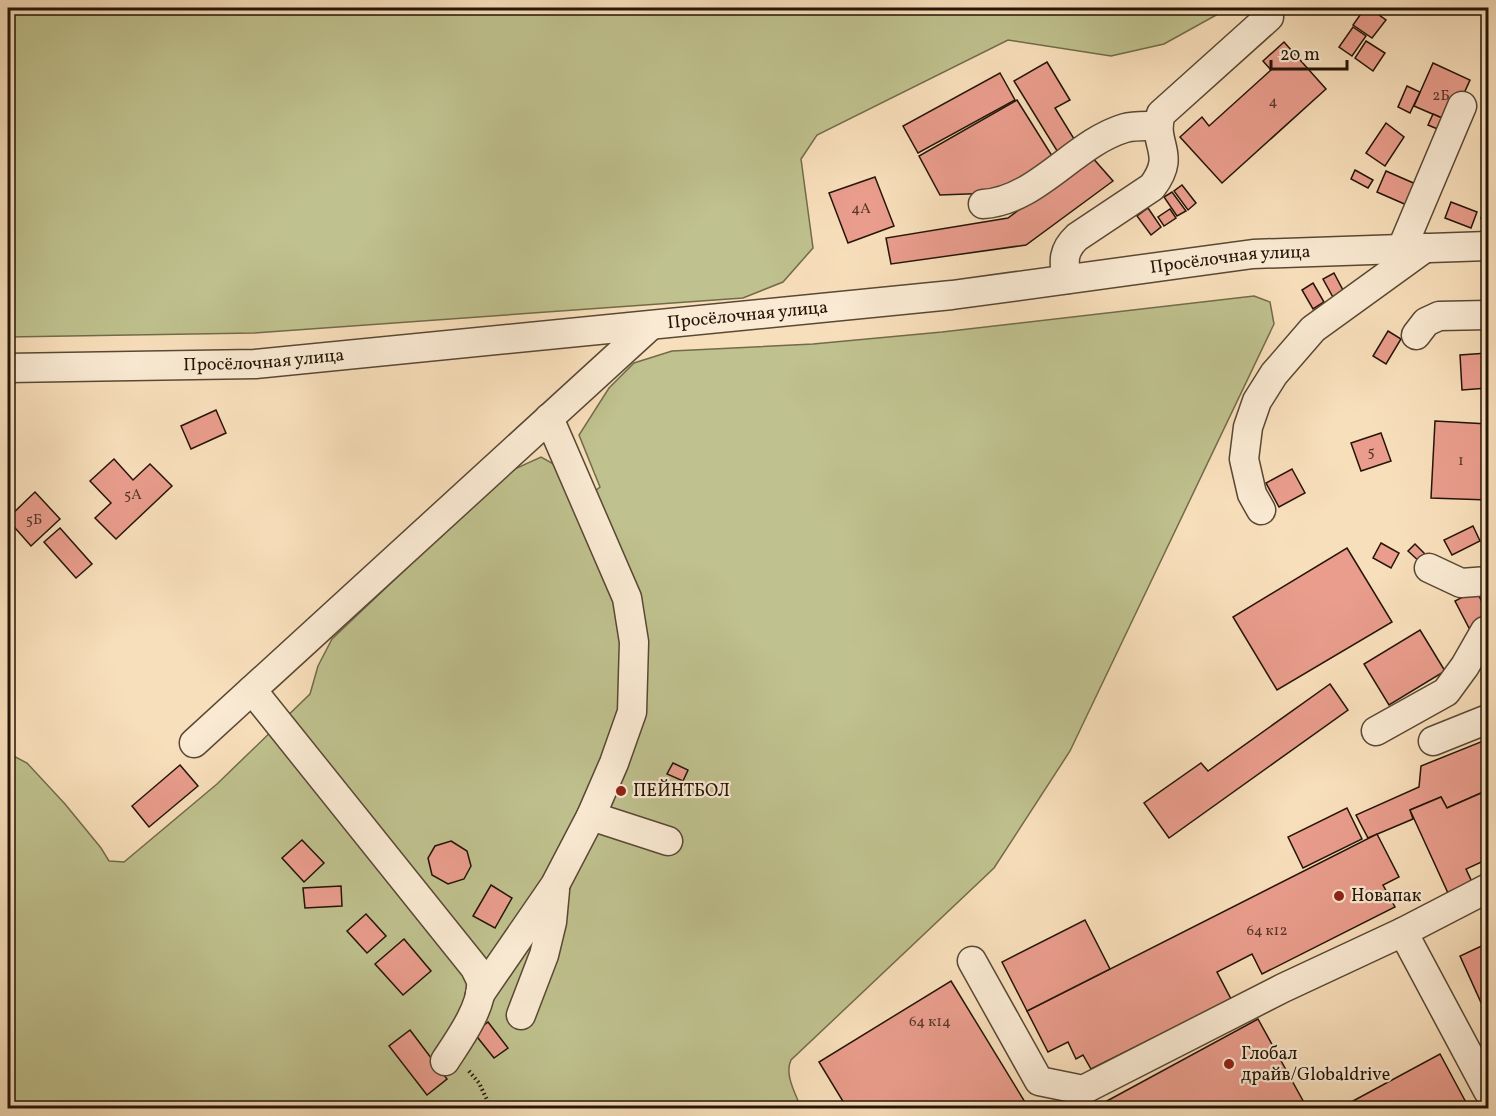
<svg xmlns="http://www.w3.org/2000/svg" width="1496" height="1116" font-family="Vollkorn,serif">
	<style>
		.green { fill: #bfc18e; stroke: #726b4a; stroke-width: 1.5 }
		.building { fill: #ea9d8d; stroke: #241507; stroke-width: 1.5 }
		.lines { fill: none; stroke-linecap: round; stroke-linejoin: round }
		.minor-casing { stroke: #594834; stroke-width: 31 }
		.path { stroke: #241507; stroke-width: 4; stroke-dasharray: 1.5 3; stroke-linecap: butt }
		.minor { stroke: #faead3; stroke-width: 28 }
		.poi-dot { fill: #8f2418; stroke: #faead3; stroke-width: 2 }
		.labels { text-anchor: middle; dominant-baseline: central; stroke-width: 4.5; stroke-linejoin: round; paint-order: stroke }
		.number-label { font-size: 15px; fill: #563728 }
		.street-label { font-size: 18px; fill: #241507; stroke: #faead3 }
		.poi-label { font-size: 18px; fill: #241507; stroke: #faead3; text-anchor: start }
	</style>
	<rect width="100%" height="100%" fill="#f8dfbb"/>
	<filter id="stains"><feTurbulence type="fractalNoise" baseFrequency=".00333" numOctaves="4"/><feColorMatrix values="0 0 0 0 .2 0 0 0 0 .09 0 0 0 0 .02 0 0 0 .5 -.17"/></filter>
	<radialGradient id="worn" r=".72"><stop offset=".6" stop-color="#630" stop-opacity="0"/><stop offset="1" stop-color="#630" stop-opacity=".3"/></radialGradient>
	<g class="green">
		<path d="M8 8H1229L1164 44 1111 56 1008 40 817 135 801 159 813 248 783 282 743 298 254 333 8 337Z"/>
		<path d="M1254 296 1270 302 1274 324 1070 751 994 868 791 1060C784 1075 796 1094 801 1108H8V753L27 763 65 804 101 848 109 861 124 862 217 784 310 694 318 666 332 639 508 472 541 457 559 467 574 508 600 487 579 435 609 388 634 363 672 351 813 344 942 332Z"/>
	</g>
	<g class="building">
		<path d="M1365 8H1369L1386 20 1372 38 1353 25Z"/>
		<path d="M1353 27 1366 36 1352 56 1339 47Z"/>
		<path d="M1366 41 1385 53 1373 71 1355 58Z"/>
		<path d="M1284 42 1326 89 1222 183 1180 137 1202 117 1209 126 1271 70 1263 61Z"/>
		<path d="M1047 62 1070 100 1055 108 1076 142 1059 154 1014 81Z"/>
		<path d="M1433 63 1470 80 1451 122 1414 106Z"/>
		<path d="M1000 73 1015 100 918 153 903 126Z"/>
		<path d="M1407 86 1420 92 1410 113 1398 107Z"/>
		<path d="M1017 100 1054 159 994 193 940 195 919 156Z"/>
		<path d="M1433 114 1451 122 1447 133 1428 125Z"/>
		<path d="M1386 123 1404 137 1385 166 1366 153Z"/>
		<path d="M1091 156 1113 181 1026 245 891 264 886 238 1008 218Z"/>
		<path d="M1355 170 1373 180 1368 188 1351 179Z"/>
		<path d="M1386 171 1418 185 1409 206 1377 192Z"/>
		<path d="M875 177 894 226 848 243 829 193Z"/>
		<path d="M1182 185 1196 203 1188 210 1174 191Z"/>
		<path d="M1172 192 1186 211 1177 216 1164 197Z"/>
		<path d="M1488 198V221L1481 218Z"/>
		<path d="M1451 202 1477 212 1471 228 1445 218Z"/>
		<path d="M1148 208 1161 227 1151 235 1137 216Z"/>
		<path d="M1170 209 1176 218 1164 226 1158 217Z"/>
		<path d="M1334 273 1345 294 1334 299 1323 279Z"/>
		<path d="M1313 283 1324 302 1313 309 1302 290Z"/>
		<path d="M1388 331 1401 339 1386 364 1373 356Z"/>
		<path d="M1487 353 1488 388 1462 390 1460 355Z"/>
		<path d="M216 410 226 433 191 449 181 426Z"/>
		<path d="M1435 421 1488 424V500L1431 498Z"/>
		<path d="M1381 433 1391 461 1361 471 1351 443Z"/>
		<path d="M114 459 133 480 150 464 172 486 116 539 95 518 111 503 90 481Z"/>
		<path d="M1292 469 1305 493 1279 507 1266 483Z"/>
		<path d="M35 492 60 519 31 546 8 520V518Z"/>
		<path d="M1473 526 1480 541 1452 555 1444 540Z"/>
		<path d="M60 528 92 564 76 578 44 542Z"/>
		<path d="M1381 543 1399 553 1391 568 1373 558Z"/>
		<path d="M1415 544 1428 557 1422 564 1408 551Z"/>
		<path d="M1347 548 1392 622 1277 690 1233 617Z"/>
		<path d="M1476 590 1488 614V617L1469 628 1455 601Z"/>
		<path d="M1420 630 1445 671 1389 705 1364 664Z"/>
		<path d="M1330 684 1348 710 1169 838 1144 803 1201 763 1208 771Z"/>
		<path d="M1488 739V790L1447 808 1441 797 1410 810 1413 819 1368 838 1356 815 1419 787 1421 766Z"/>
		<path d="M673 763 688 770 683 781 667 774Z"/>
		<path d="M180 765 198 786 149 827 132 806Z"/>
		<path d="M1488 790V859L1466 869 1472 882 1448 893 1410 810 1441 797 1447 808Z"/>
		<path d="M1347 808 1362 839 1303 868 1288 837Z"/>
		<path d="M1377 834 1399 877 1383 885 1395 907 1262 974 1252 954 1217 972 1231 999 1091 1069 1083 1055 1076 1059 1068 1042 1048 1052 1027 1011Z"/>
		<path d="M302 840 324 863 304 882 282 858Z"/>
		<path d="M451 841 467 851 471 866 464 879 448 884 432 875 428 858 435 846Z"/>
		<path d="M491 885 512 898 495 928 473 916Z"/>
		<path d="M341 886 342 906 305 908 303 888Z"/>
		<path d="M366 914 386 936 367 953 347 931Z"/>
		<path d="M1085 920 1110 969 1027 1011 1002 962Z"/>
		<path d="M404 939 431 971 403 995 375 964Z"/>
		<path d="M1488 943V1018L1460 956Z"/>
		<path d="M951 981 1028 1107 847 1108 819 1062Z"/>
		<path d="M1258 1019 1307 1108H1094Z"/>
		<path d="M488 1022 508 1048 494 1058 474 1033Z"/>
		<path d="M410 1030 447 1079 427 1095 389 1046Z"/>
		<path d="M1440 1054 1469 1108H1340Z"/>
	</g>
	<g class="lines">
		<defs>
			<g id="minor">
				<path d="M983 204C1037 201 1074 143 1125 128 1135 125 1147 126 1158 126"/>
				<path d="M1402 248 1462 106"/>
				<path d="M1067 279C1063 261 1063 250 1077 237L1152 187C1178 153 1151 145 1161 114L1269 17"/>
				<path d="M1416 335 1426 322 1439 316 1488 315"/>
				<path id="s1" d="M8 368 255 364 952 295 1253 254 1488 246"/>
				<path d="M1261 510 1252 494 1244 459 1248 427 1257 401 1274 374 1313 329 1425 248"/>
				<path d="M1429 568 1461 583 1488 581"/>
				<path d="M252 690 475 968C477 973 480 977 481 982 483 1007 458 1041 445 1061"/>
				<path d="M1376 731 1446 692 1465 666 1485 631"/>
				<path d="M1433 741 1488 719"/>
				<path d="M194 743 650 326"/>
				<path d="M591 816 668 841"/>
				<path d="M1403 932 1488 1091"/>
				<path d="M972 961 1039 1081 1083 1090 1283 988 1403 932 1488 888"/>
				<path d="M480 994 555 885 591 816 614 763 632 712 634 642 627 598 549 418"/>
				<path d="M521 1015 544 955 552 922 555 890"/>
			</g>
		</defs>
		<use href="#minor" class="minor-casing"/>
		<path class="path" d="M469 1071 479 1083 491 1108"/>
		<use href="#minor" class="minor"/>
	</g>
	<g class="poi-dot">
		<circle cx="621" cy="791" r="6"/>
		<circle cx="1339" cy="896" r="6"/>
		<circle cx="1229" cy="1064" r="6"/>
	</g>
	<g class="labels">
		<g class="number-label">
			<text x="1441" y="96">2Б</text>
			<text x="1273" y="102">4</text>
			<text x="861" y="209">4А</text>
			<text x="1371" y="452">5</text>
			<text x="1461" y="461">1</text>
			<text x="133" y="495">5А</text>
			<text x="34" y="520">5Б</text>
			<text x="1267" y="931">64 к12</text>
			<text x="930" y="1022">64 к14</text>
		</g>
		<g class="street-label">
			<text stroke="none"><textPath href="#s1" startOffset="1228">Просёлочная улица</textPath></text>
			<text stroke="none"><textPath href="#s1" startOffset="742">Просёлочная улица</textPath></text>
			<text stroke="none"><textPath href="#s1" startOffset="256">Просёлочная улица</textPath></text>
		</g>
		<g class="poi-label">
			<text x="633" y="791">ПЕЙНТБОЛ</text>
			<text x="1351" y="896">Новапак</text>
			<text x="1241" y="1054">Глобал<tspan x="1241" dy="21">драйв/Globaldrive</tspan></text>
		</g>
	</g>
	<rect width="1496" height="1116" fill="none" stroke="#f8dfbb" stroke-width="30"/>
	<rect x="9" y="9" width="1478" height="1098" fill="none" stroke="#241507" stroke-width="3"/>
	<rect x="15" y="15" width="1466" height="1086" fill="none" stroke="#241507" stroke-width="1.5"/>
	<path d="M1271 60v9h76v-9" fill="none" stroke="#241507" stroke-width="3"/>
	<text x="1280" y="60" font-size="18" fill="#241507" stroke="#faead3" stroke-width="4.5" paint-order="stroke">20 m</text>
	<rect width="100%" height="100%" filter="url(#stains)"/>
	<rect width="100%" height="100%" fill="url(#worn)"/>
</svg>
